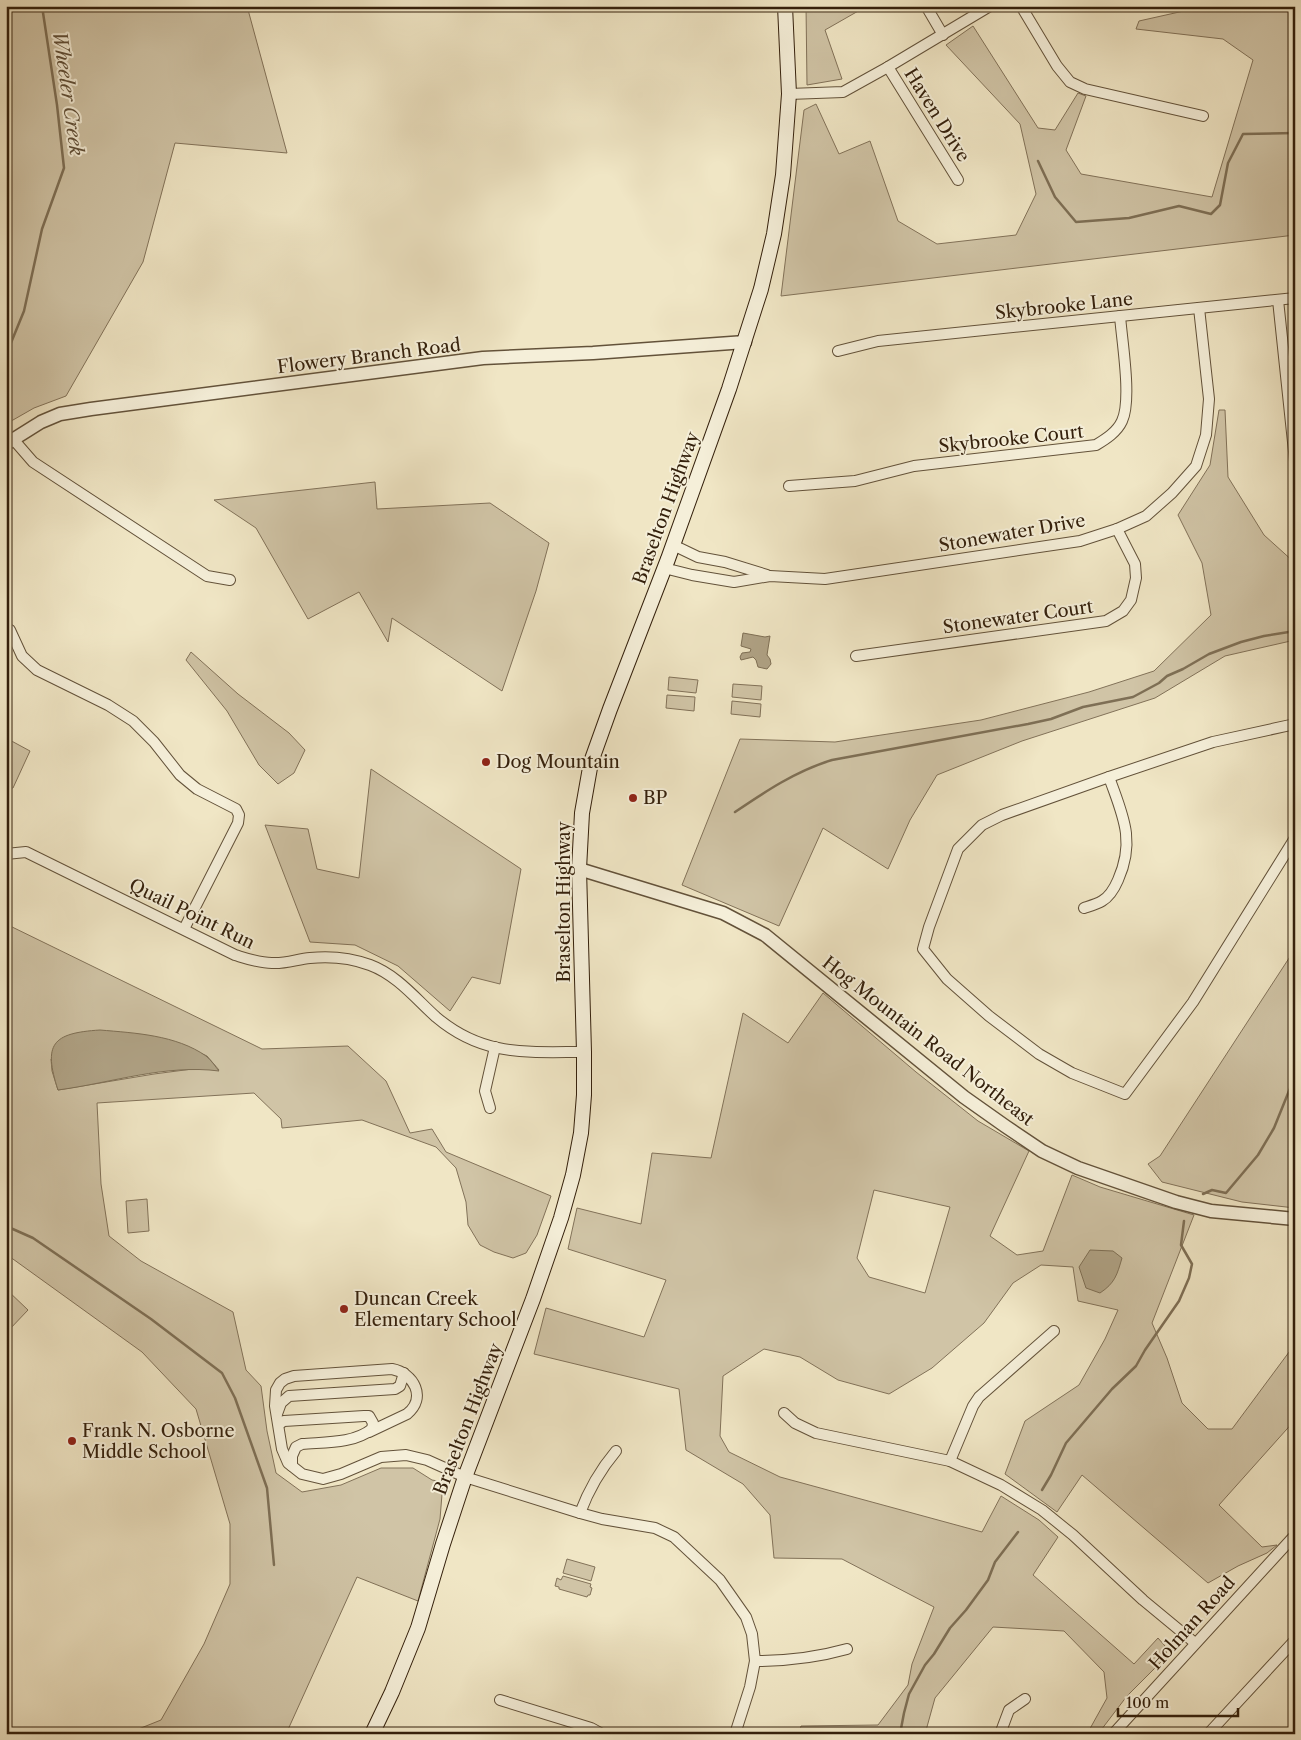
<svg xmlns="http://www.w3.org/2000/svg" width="1301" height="1740" font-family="'Libre Caslon Text',serif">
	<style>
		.green { fill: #d0c4a6; stroke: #827259; fill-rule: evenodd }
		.water { fill: #b0a386; stroke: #7e6f55 }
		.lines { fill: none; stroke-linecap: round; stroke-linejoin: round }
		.stream { stroke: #7e6f55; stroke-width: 2.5 }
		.minor-casing { stroke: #63523a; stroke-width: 12 }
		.tertiary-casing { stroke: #63523a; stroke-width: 15 }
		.secondary-casing { stroke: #34200c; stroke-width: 16 }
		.minor { stroke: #f5efd9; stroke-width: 10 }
		.tertiary { stroke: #f5efd9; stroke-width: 12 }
		.secondary { stroke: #f5efd9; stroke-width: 14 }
		.poi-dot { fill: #8f2418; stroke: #f5efd9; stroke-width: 2 }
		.labels { text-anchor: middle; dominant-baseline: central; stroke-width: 4; stroke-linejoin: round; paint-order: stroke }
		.street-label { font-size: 18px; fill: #34200c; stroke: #f5efd9 }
		.poi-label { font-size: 18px; fill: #34200c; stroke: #f5efd9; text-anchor: start }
		.water-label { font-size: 19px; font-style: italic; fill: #5f4e37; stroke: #f5efd9 }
	</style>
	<rect width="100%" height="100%" fill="#f0e6c5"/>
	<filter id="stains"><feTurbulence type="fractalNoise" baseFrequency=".004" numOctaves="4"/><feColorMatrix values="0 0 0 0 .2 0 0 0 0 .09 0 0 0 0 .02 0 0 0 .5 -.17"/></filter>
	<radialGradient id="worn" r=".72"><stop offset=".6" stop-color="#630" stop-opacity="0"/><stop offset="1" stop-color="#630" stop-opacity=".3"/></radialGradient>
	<g class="green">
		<path d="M6 6H247L287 153 175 143 143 262 66 396 34 408 6 424Z"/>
		<path d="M806 6H867L825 30 842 79 807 85Z"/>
		<path d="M1206 6H1295V235L781 296 804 110 816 104 839 154 870 141 898 221 937 244 1016 235 1036 194 1020 124 946 45 973 26 1038 128 1055 130 1078 93 1086 96 1066 150 1081 174 1212 197 1253 60 1223 39 1136 29 1139 21Z"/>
		<path d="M1219 410H1225L1228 477 1264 535 1295 563V640L1225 656 1155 698 1022 741 937 775 910 820 888 869 823 828 779 926 682 885 740 739 835 742 981 720 1089 692 1154 671 1211 615 1202 563 1178 515 1210 465Z"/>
		<path d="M375 482 377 509 490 503 549 543 536 591 502 691 392 618 388 642 359 592 308 619 256 528 214 500Z"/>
		<path d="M191 652 238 694 289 733 305 750 294 773 278 784 259 765 227 711 186 660Z"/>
		<path d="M669 677 698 680 696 693 668 690Z"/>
		<path d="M733 684 762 686 761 700 732 697Z"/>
		<path d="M667 695 695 697 694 711 666 708Z"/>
		<path d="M732 701 761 704 760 717 731 714Z"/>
		<path d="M6 738 30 751 13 788 6 789Z"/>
		<path d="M371 769 521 869 500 984 472 977 450 1011 398 966 355 945 310 942 265 825 308 829 317 869 359 878Z"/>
		<path d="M6 924 262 1049 348 1046 386 1081 410 1133 432 1129 446 1152 551 1196 537 1235 526 1253 513 1258 494 1252 480 1245 468 1225 466 1202 456 1168 436 1147 362 1120 282 1128 281 1119 254 1093 97 1103 101 1184 109 1236 141 1261 233 1312 246 1370 261 1386 267 1431 276 1473 302 1492 341 1485 381 1468H413L432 1480 443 1482 440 1519 418 1601 357 1577 286 1734H126L161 1720 204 1644 230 1584V1524L196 1409 142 1352 6 1254ZM183 1045 207 1056 219 1070 200 1068 154 1074 58 1090 52 1071 51 1059Z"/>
		<path d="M1295 949V1208L1242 1202 1162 1182 1148 1164 1160 1156Z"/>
		<path d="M823 993 916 1072 978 1121 1029 1151 990 1236 1017 1255 1043 1251 1072 1175 1100 1187 1194 1215 1152 1323 1167 1358 1182 1403 1208 1429H1232L1295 1344V1420L1219 1505 1262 1547 1277 1545 1267 1553 1238 1566 1208 1583 1082 1475 1057 1512 1005 1474 1025 1421 1079 1385 1105 1339 1118 1310 1078 1301 1073 1267 1041 1265 1013 1283 984 1323 932 1368 889 1394 838 1380 800 1357 764 1349 723 1376 720 1436 729 1452 780 1477 982 1532 1001 1496 1039 1520 1058 1537 1033 1575 1134 1664 1158 1638 1165 1646 1167 1656 1127 1696 1098 1734H1087L1107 1698 1104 1672 1064 1631 993 1627 935 1698 925 1734H799L801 1726 878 1725 908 1685 912 1664 934 1607 842 1559 774 1558 770 1515 743 1484 686 1450 679 1389 534 1354 546 1308 644 1337 666 1280 568 1249 577 1208 641 1224 652 1153 711 1158 743 1013 788 1043ZM874 1190 950 1207 925 1293 869 1277 857 1258Z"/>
		<path d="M147 1199 149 1231 128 1233 126 1201Z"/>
		<path d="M6 1289 28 1310 8 1331 6 1329Z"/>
		<path d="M567 1559 595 1567 591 1581 563 1573Z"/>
		<path d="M563 1576 591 1584 590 1587 592 1588 590 1595H588L587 1597 559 1589V1587L555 1586 557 1578 561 1580Z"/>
	</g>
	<g class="water">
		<path d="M743 633 765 637 770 636 767 655 770 659 771 664 767 669 758 667 756 660 753 657 741 660 740 657 742 653 750 652 751 649 741 646Z"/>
		<path d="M100 1030C135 1033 176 1035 206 1056 211 1060 215 1066 219 1071 166 1064 111 1083 58 1090 43 1044 52 1033 100 1030Z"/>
		<path d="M1090 1250 1113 1251 1122 1258C1117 1275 1115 1283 1100 1293L1086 1288 1079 1267Z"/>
	</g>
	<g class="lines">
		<g class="stream">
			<path d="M1038 161 1055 197 1076 222 1129 218 1179 206 1211 214 1220 205 1228 163 1243 134 1295 133"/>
			<path d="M6 355 24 311 42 229 64 168 57 105 42 6"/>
			<path d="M735 812C766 791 796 771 832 760L1028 724 1051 719 1083 707 1133 697 1159 683 1167 676 1183 669 1209 654 1241 642 1264 636 1295 631"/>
			<path d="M1203 1194 1212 1190 1226 1193 1258 1155 1274 1128 1293 1081 1295 1040"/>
			<path d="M6 1226 33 1238 151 1319 222 1373 235 1398 267 1488 274 1565"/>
			<path d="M1042 1490 1051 1475 1066 1443 1112 1389 1136 1366 1145 1350 1179 1301 1189 1278 1192 1264 1181 1245 1184 1221"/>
			<path d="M900 1734 904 1713 909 1694 925 1665 934 1654 950 1628 966 1610 988 1580 995 1562 1018 1532"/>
		</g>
		<defs>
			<g id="minor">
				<path d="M926 6 943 35"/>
				<path d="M1021 6 1057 66 1070 82 1085 89 1203 116"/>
				<path d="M888 67 958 180"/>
				<path d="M789 94 843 92 888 67 990 6"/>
				<path d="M1278 300 1295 461"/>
				<path d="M838 351 878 341 1295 298"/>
				<path d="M13 439 33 462 207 576 230 580"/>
				<path d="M789 486 855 481 914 466 1096 445C1106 439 1117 432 1122 421 1132 400 1122 342 1120 316"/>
				<path d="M673 545 698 557 725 562 767 575"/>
				<path d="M664 568 692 575 734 582 770 576 825 579 1080 541 1117 529 1146 516 1172 493 1196 466 1206 435 1209 399 1199 308"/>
				<path d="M10 630 22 656 37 670 108 705 133 721 154 742 180 775 197 789 236 809 239 815 238 823 184 929"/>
				<path d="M856 656 1106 621 1123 611 1131 600 1136 578 1135 564 1117 529"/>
				<path d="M1295 724 1213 742 1109 777 1002 815 982 825 958 849 929 927 923 949 947 979 989 1016 1039 1054 1072 1073 1125 1094 1193 1002 1295 838"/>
				<path d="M6 854 26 852 235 955C248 959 259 963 272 963 285 964 298 959 310 958 330 956 351 958 370 965 397 975 416 999 436 1017 483 1057 527 1052 584 1052"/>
				<path d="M1084 908C1090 906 1097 904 1102 901 1109 897 1115 887 1118 880 1136 840 1122 814 1109 777"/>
				<path d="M490 1108 485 1091 495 1047"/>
				<path d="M784 1413 795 1423 816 1433 950 1461 1001 1485 1042 1510 1073 1535 1143 1600 1195 1643"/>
				<path d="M277 1414 281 1403 289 1396 395 1389 400 1386 404 1373"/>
				<path d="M279 1424 284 1421 364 1416H369L373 1423 372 1429C353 1444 325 1442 302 1444L296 1447 292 1456V1466"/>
				<path d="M369 1432 407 1414C427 1398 414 1373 392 1369L294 1376 285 1379 280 1383 276 1390 275 1406 282 1449 288 1463 302 1474 323 1479 341 1474 381 1457 406 1455 427 1460 465 1477 580 1513 602 1519 655 1528 674 1537 720 1580 746 1617 752 1634 755 1661 750 1687 735 1734"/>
				<path d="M950 1461 973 1406 979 1397 1054 1331"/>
				<path d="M580 1513C589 1489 600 1470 616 1451"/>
				<path d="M755 1661C788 1661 815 1658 847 1649"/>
				<path d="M500 1700 591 1728 602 1734"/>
				<path d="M1000 1734 1009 1710 1025 1699"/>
				<path d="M1113 1734 1295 1535"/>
				<path d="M1208 1734 1295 1640"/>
			</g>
			<g id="tertiary">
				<path d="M6 444 41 422 60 414 91 409 483 358 593 353 745 342"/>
				<path d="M579 869 723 913 765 935 964 1097 1005 1126 1042 1151 1078 1168 1176 1202 1211 1211 1295 1219"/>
			</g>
			<path id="secondary" d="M372 1734 392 1692 418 1628 443 1544 465 1477 533 1299 561 1218 573 1175 581 1133 584 1095V1052L579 869 582 813 591 762 610 709 668 559 729 389 761 289 774 234 783 175 789 94 785 6"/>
		</defs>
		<use href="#minor" class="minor-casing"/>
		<use href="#tertiary" class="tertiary-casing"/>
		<use href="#secondary" class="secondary-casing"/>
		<use href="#minor" class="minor"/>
		<use href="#tertiary" class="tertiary"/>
		<use href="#secondary" class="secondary"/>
	</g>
	<g class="poi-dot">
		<circle cx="486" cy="762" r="5"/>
		<circle cx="633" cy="798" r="5"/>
		<circle cx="344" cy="1309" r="5"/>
		<circle cx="72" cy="1441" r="5"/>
	</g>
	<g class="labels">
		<g class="street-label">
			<text transform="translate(937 115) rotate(58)">Haven Drive</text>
			<text transform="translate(1064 306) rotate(-6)">Skybrooke Lane</text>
			<text transform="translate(369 356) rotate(-7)">Flowery Branch Road</text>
			<text transform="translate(1011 439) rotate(-6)">Skybrooke Court</text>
			<text transform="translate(666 508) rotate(-70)">Braselton Highway</text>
			<text transform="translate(1012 533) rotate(-10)">Stonewater Drive</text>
			<text transform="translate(1018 617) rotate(-8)">Stonewater Court</text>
			<text transform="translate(564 902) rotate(-90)">Braselton Highway</text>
			<text transform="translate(192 914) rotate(26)">Quail Point Run</text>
			<text transform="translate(928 1041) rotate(38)">Hog Mountain Road Northeast</text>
			<text transform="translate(468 1419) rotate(-69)">Braselton Highway</text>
			<text transform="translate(1192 1623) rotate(-48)">Holman Road</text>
		</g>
		<g class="poi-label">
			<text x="496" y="762">Dog Mountain</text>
			<text x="643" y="798">BP</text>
			<text x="354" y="1299">Duncan Creek<tspan x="354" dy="21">Elementary School</tspan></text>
			<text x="82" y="1431">Frank N. Osborne<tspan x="82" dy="21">Middle School</tspan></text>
		</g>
		<g class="water-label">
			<text transform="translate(68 93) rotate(82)">Wheeler Creek</text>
		</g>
	</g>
	<rect width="1301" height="1740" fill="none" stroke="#f0e6c5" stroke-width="25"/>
	<rect x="8" y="8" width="1286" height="1725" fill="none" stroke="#34200c" stroke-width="2.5"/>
	<rect x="12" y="12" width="1276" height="1715" fill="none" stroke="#34200c"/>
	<path d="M1118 1708v8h120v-8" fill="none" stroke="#34200c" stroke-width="2.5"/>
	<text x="1126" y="1708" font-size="15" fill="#34200c" stroke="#f5efd9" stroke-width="4" paint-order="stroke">100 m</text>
	<rect width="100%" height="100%" filter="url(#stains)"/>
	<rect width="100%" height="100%" fill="url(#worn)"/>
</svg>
